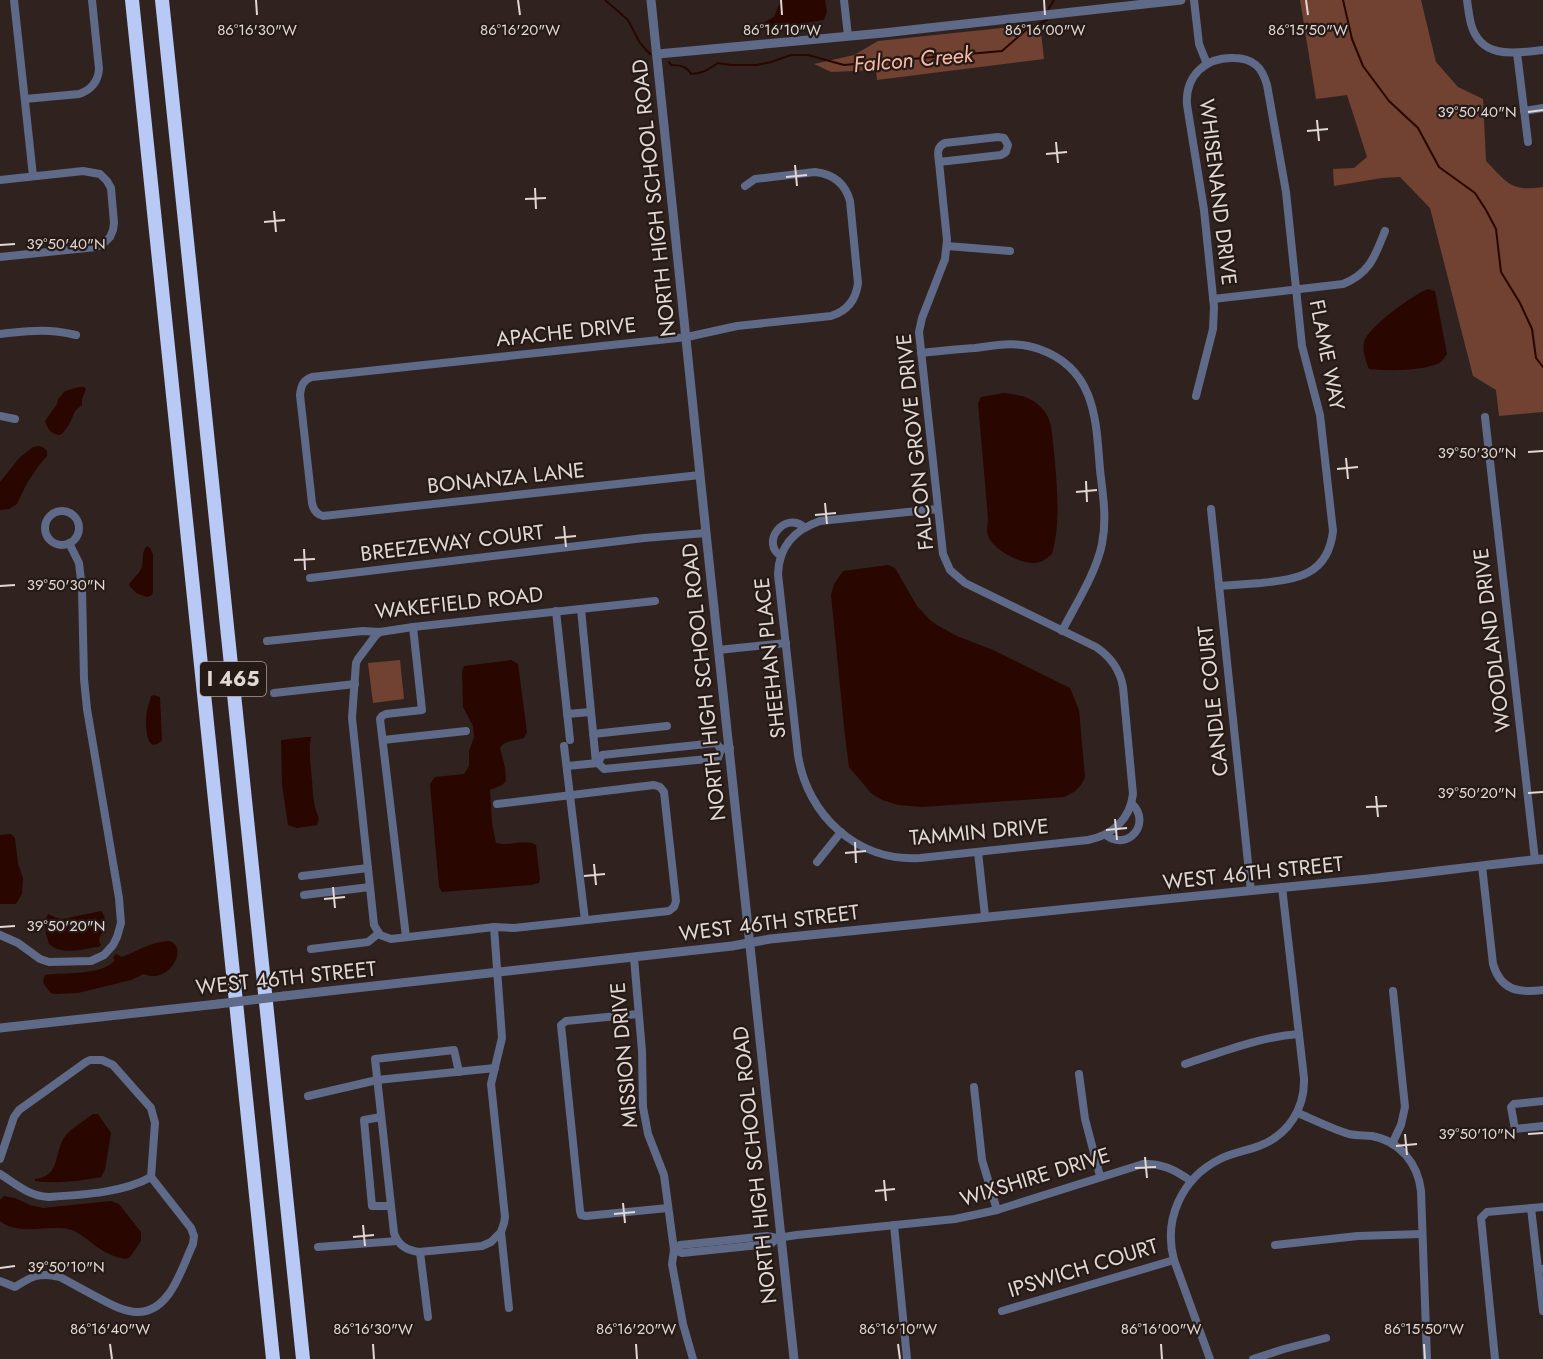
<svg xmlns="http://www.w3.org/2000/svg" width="1543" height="1359" font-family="Jost,sans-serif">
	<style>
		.green { fill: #714131 }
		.water { fill: #290600 }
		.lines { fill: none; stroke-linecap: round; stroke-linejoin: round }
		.stream { stroke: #290600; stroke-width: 2 }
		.minor { stroke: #5e6a87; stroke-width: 8 }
		.tertiary { stroke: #5e6a87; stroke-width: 9 }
		.motorway { stroke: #b7c9f4; stroke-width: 14 }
		.tertiary-bridge { stroke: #5e6a87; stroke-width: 9 }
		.ticks { fill: none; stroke: #e1d8d5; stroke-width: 2 }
		.labels { text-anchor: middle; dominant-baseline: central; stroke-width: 4.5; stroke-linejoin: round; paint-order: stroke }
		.shield { fill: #261a16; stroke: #a99f9c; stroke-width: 1.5 }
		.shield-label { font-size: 20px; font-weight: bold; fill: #e1d8d5 }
		.street-label { font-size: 21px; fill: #e1d8d5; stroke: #261a16 }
		.water-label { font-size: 22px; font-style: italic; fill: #f9b8a3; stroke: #261a16 }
		.ticks-label { font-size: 15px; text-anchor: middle; fill: #e1d8d5; stroke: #261a16; stroke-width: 4.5; stroke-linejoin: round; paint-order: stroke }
	</style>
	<rect width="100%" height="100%" fill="#30231f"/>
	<g class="green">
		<path d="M1300 0H1421L1436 62 1458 87 1483 99 1486 161C1507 182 1510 192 1543 187V412L1499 416 1496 390 1473 376 1430 208 1400 177 1382 178 1334 186 1333 169 1354 168 1367 157 1347 95 1316 99Z"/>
		<path d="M1040 24 1044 59 877 80 876 70 831 72 814 64 854 55 878 41Z"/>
		<path d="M400 660 404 699 373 703 368 663Z"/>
	</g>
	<g class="water">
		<path d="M781 0H825L827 12 824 20 760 30 758 26 774 17Z"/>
		<path d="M1428 289 1435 291 1447 354C1444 358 1442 362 1437 364 1419 371 1388 371 1369 369 1366 361 1362 351 1364 342 1368 327 1414 294 1428 289Z"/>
		<path d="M79 387H84L86 389 82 399V405L75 411 70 423 63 433 60 435C51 434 48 430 45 421L57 404 58 399 65 391Z"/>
		<path d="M1004 393C1021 395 1034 397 1045 412 1053 423 1052 438 1054 452 1057 485 1061 522 1052 554 1048 557 1044 561 1040 562 1025 567 994 551 988 536 986 531 988 524 988 518L978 403 981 397Z"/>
		<path d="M39 446 43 447 47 451V456L40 464 27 483 17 504 9 509 0 510V482L20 457 33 447Z"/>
		<path d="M147 546 150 548 153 554V592L152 595 147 597 136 593 129 585C132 579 138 575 141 569 145 560 140 553 147 546Z"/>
		<path d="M888 565 895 568 917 606 930 620 937 625 957 636 993 650 1070 688 1079 710 1085 777C1081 788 1075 792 1064 797L922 807 898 805 882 800 871 793 849 767 845 736 831 595 834 584 843 571Z"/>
		<path d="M511 660 518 664 527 732 524 738C516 741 504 740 500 748L505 767 506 781 502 785 490 790 492 824 496 843C509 847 524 838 536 845L540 879 539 883 532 885 442 892 439 887 430 784 435 777 464 774 469 766V751L474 737 473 726 463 707 462 672 464 666Z"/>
		<path d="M154 695 160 697 162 740C145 758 145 720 147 711 148 706 150 701 151 696Z"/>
		<path d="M307 737H311C308 752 311 766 312 780 313 793 313 806 319 818L317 825 297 828 288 825 282 785 281 740Z"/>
		<path d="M11 834 15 838 18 863 23 878 22 894 16 904H0V835Z"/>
		<path d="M101 911C109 919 103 930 99 940L101 945 99 947H96C81 950 61 955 49 944 46 935 43 923 48 914L57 918 63 919Z"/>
		<path d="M170 941C189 948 169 985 144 974L131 980 78 993 54 994 51 993 46 987 43 982 45 975C63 972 103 976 115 960L113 958 116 954 122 957C138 951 152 941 170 941Z"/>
		<path d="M93 1114H98L111 1133 105 1170 101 1177C80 1181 57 1184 35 1181V1179C62 1176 53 1151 66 1135 73 1127 85 1120 93 1114Z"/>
		<path d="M4 1196 15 1198 30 1205 43 1208 111 1201 119 1204 141 1232V1241L130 1257 126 1259C117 1258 108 1254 100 1249 90 1243 80 1231 68 1229 48 1225 17 1236 0 1221V1200Z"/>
	</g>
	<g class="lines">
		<g class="stream">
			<path d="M605 0 628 20 640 43 650 54"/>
			<path d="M1343 0 1352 39 1363 66 1389 101 1418 128 1439 167 1475 193 1486 210 1496 229 1501 272 1520 303 1532 329 1536 358 1543 367"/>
			<path d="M1049 8 1054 0"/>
			<path d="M669 62 671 65C680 65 687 66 691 74 702 74 709 69 718 63L731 65H757L771 62 791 55H808L844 65 1002 51 1026 30 1047 20"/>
		</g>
		<g class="minor">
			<path d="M14 0 33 176"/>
			<path d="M844 0 848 36"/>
			<path d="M1194 0 1199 44 1207 64"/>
			<path d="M1467 0C1468 8 1469 16 1471 24 1481 60 1515 53 1543 50"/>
			<path d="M1517 53 1528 142"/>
			<path d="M25 99 79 94C91 90 98 82 99 69L92 0"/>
			<path d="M1524 111 1543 108"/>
			<path d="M998 137 1004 138 1008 145 1006 152 1001 155 939 162C938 154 936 147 945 143Z"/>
			<path d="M0 180 83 171 100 174 107 181 111 188 114 223 113 230 110 237 103 244 96 247 0 257"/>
			<path d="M947 246 1010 251"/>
			<path d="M1213 299 1343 284C1370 273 1375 256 1385 231"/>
			<path d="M0 334C29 331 46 328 76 335"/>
			<path d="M921 353C939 351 957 349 975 348 997 345 1018 341 1039 349 1096 369 1096 420 1100 470 1103 495 1107 519 1102 544 1096 573 1076 604 1062 631"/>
			<path d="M1196 396 1213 329 1214 307 1204 210 1187 105C1185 76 1205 57 1234 58 1241 58 1250 60 1256 65 1262 70 1265 78 1267 85L1286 192 1302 346 1320 415 1333 531C1328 575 1298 579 1261 583 1247 584 1233 585 1219 586"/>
			<path d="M0 416 15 419"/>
			<path d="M1485 417 1535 860"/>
			<path d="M700 475 323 516C316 514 313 509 312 503L300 395C301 386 303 380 312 377L687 337 737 326 831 316C847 311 856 300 858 283L850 201C845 183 833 174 815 172L755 179 745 186"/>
			<path d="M937 509 820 521C794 530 779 546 778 574L798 755C807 815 857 862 920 858L1088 840C1113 835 1130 819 1133 794L1123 687C1120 670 1111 657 1096 647L965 583 950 570 943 554 919 332 922 318 945 259 947 240 939 162"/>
			<path d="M1211 509 1251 891"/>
			<circle cx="62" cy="528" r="17"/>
			<path d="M781 556C760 543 784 511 804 527"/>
			<path d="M310 578 644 538 706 533"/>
			<path d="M581 609 596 763"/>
			<path d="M556 611 570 740"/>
			<path d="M380 632 376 635 358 659 356 663 352 718 374 925 380 935 391 939 494 927 514 928 669 911 674 907 676 901 664 792 660 787 654 785 497 804"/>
			<path d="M267 641 363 631 380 632 413 627 655 601"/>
			<path d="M718 650 786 643"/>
			<path d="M274 693 355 684"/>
			<path d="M567 714 591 712"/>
			<path d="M593 734 667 726"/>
			<path d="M383 740 466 731"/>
			<path d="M564 746 585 920"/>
			<path d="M598 763 602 755 716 743 721 749 730 748"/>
			<path d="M598 763 604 769 718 758 721 749"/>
			<path d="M567 766 598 763"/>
			<path d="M1106 835C1128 852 1152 823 1132 804"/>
			<path d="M978 852 985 916"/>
			<path d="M817 862 841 832"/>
			<path d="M1482 866 1493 964C1501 991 1519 993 1543 990"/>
			<path d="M302 876 368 868"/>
			<path d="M304 895 370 887"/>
			<path d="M494 927 502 1038 491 1084 505 1217 504 1223 501 1232 509 1308"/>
			<path d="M0 935 18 943 40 959 49 962 91 961 104 955 113 945 117 937 121 923 119 898 87 709 84 679 82 589 79 563 69 543"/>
			<path d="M406 937 380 719 382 716 386 714 422 710 413 627"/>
			<path d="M311 949 368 942 379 933"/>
			<path d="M634 958 642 1051 643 1107 648 1134 664 1175 674 1250 672 1264 683 1324 693 1359"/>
			<path d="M638 1014 566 1021 561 1025 580 1211 581 1215 586 1216 668 1208"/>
			<path d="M1185 1064C1222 1052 1259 1037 1299 1034"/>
			<path d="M459 1072 454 1050 375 1059 394 1233C398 1245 406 1250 419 1252L482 1246 491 1242 501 1232"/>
			<path d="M1079 1074 1085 1119 1100 1176"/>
			<path d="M974 1087 982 1160 997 1210"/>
			<path d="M308 1096 377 1080 495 1068"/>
			<path d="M1543 1101 1514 1104 1511 1107 1515 1129 1543 1126"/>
			<path d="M1298 1113C1314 1120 1332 1129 1349 1134 1357 1136 1365 1135 1372 1136 1400 1141 1418 1164 1421 1191L1427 1359"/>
			<path d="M381 1117 364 1120 372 1206H391"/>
			<path d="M1392 1144 1401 1125 1405 1107 1393 991"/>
			<path d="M0 1159 14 1117 19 1110 86 1062 90 1060H102L113 1065 151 1108 155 1123 151 1177"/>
			<path d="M0 1174C16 1184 29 1196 48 1197 80 1195 123 1193 151 1177"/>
			<path d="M1531 1208 1538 1269"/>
			<path d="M894 1225 907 1359"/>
			<path d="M1275 1245 1358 1236 1422 1234"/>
			<path d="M318 1247 397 1241"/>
			<path d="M674 1250 682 1253 769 1244 772 1243 777 1238 797 1235 955 1219 997 1210 1143 1164C1162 1163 1175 1170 1191 1181"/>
			<path d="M674 1250 680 1245 720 1241 767 1236 777 1238"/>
			<path d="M420 1252 428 1317"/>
			<path d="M1542 1269H1538L1543 1311"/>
			<path d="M0 1281 15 1287C32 1276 40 1272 60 1277 71 1283 82 1289 93 1295 119 1309 145 1325 168 1295 179 1281 185 1261 193 1244L194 1236 191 1228 151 1177"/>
			<path d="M1002 1311 1174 1260"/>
			<path d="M1210 1359 1174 1260C1163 1219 1182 1178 1220 1159 1232 1153 1246 1151 1259 1146 1288 1135 1305 1109 1304 1078L1282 887"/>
			<path d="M1253 1359 1284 1349 1326 1338"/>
			<path d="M1495 1359 1481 1218 1487 1212 1543 1207"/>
		</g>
		<g class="tertiary">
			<path d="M651 0 706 533 794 1359"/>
			<path d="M658 54 883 33 1181 0"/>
			<path d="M284 996 732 946 770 939C966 918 1162 900 1358 880 1420 874 1481 865 1543 859"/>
			<path d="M0 1028 218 1004"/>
		</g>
		<g class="motorway">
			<path d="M132 0 273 1359"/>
			<path d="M162 0 303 1359"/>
		</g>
		<path class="tertiary-bridge" d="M218 1004 284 996"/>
	</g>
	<path class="ticks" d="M256 0 257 15M518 0 520 15M781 0 782 15M1044 0 1045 15M1306 0 1308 15M1528 112 1543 110M1317 120 1319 141M1307 131 1328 129M1056 142 1058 163M1046 154 1067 152M795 165 797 186M786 177 807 175M535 188 536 209M525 199 546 198M274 211 276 232M264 222 285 220M0 245 15 244M1528 452 1543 451M1346 458 1348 479M1337 469 1358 467M1086 481 1087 502M1076 492 1097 490M825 503 827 524M815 515 836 513M564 526 566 547M555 538 576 536M304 549 305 570M294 560 315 559M0 586 15 585M1528 793 1543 792M1376 796 1378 817M1366 807 1387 806M1115 819 1117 840M1106 830 1127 828M855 842 856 863M845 853 866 851M594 864 596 885M584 876 605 874M333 887 335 908M324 899 345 897M0 927 15 926M1405 1134 1407 1155M1528 1134 1543 1133M1396 1146 1417 1144M1145 1157 1147 1178M1135 1168 1156 1167M884 1180 886 1201M875 1191 895 1189M623 1203 625 1223M614 1214 635 1212M363 1225 365 1246M353 1237 374 1235M0 1268 15 1266M110 1344 112 1359M373 1344 374 1359M636 1344 637 1359M898 1344 900 1359M1161 1344 1162 1359M1424 1344 1425 1359"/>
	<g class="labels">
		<rect class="shield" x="200" y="662" width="66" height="34" rx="4.5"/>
		<g class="shield-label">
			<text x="233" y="679">I 465</text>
		</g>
		<g class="street-label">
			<text transform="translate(1218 192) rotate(83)">WHISENAND DRIVE</text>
			<text transform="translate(654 198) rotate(-96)">NORTH HIGH SCHOOL ROAD</text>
			<text transform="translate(566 332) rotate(-6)">APACHE DRIVE</text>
			<text transform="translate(1327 355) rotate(79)">FLAME WAY</text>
			<text transform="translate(915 442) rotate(-96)">FALCON GROVE DRIVE</text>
			<text transform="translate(506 478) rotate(-6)">BONANZA LANE</text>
			<text transform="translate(452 543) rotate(-7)">BREEZEWAY COURT</text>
			<text transform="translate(459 603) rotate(-6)">WAKEFIELD ROAD</text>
			<text transform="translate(1492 640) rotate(-97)">WOODLAND DRIVE</text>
			<text transform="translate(770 658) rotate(-96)">SHEEHAN PLACE</text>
			<text transform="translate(704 682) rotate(-96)">NORTH HIGH SCHOOL ROAD</text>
			<text transform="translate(1213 701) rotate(-96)">CANDLE COURT</text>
			<text transform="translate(979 832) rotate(-5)">TAMMIN DRIVE</text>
			<text transform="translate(1253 873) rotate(-6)">WEST 46TH STREET</text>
			<text transform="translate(769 923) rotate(-7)">WEST 46TH STREET</text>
			<text transform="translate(286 978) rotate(-6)">WEST 46TH STREET</text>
			<text transform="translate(624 1055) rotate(-95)">MISSION DRIVE</text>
			<text transform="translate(755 1165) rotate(-96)">NORTH HIGH SCHOOL ROAD</text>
			<text transform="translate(1035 1177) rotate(-17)">WIXSHIRE DRIVE</text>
			<text transform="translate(1083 1268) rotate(-17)">IPSWICH COURT</text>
		</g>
		<g class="water-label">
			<text transform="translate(913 59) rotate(-5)">Falcon Creek</text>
		</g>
	</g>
	<g class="ticks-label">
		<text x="257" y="35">86°16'30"W</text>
		<text x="520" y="35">86°16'20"W</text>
		<text x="782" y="35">86°16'10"W</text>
		<text x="1045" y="35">86°16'00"W</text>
		<text x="1308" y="35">86°15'50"W</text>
		<text x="1477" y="117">39°50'40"N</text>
		<text x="66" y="249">39°50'40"N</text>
		<text x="1477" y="458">39°50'30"N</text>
		<text x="66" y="590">39°50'30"N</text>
		<text x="1477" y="798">39°50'20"N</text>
		<text x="66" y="931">39°50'20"N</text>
		<text x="1477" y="1139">39°50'10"N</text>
		<text x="66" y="1272">39°50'10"N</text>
		<text x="110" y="1334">86°16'40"W</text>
		<text x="373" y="1334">86°16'30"W</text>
		<text x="636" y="1334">86°16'20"W</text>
		<text x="898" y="1334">86°16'10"W</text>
		<text x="1161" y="1334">86°16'00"W</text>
		<text x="1424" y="1334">86°15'50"W</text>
	</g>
</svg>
